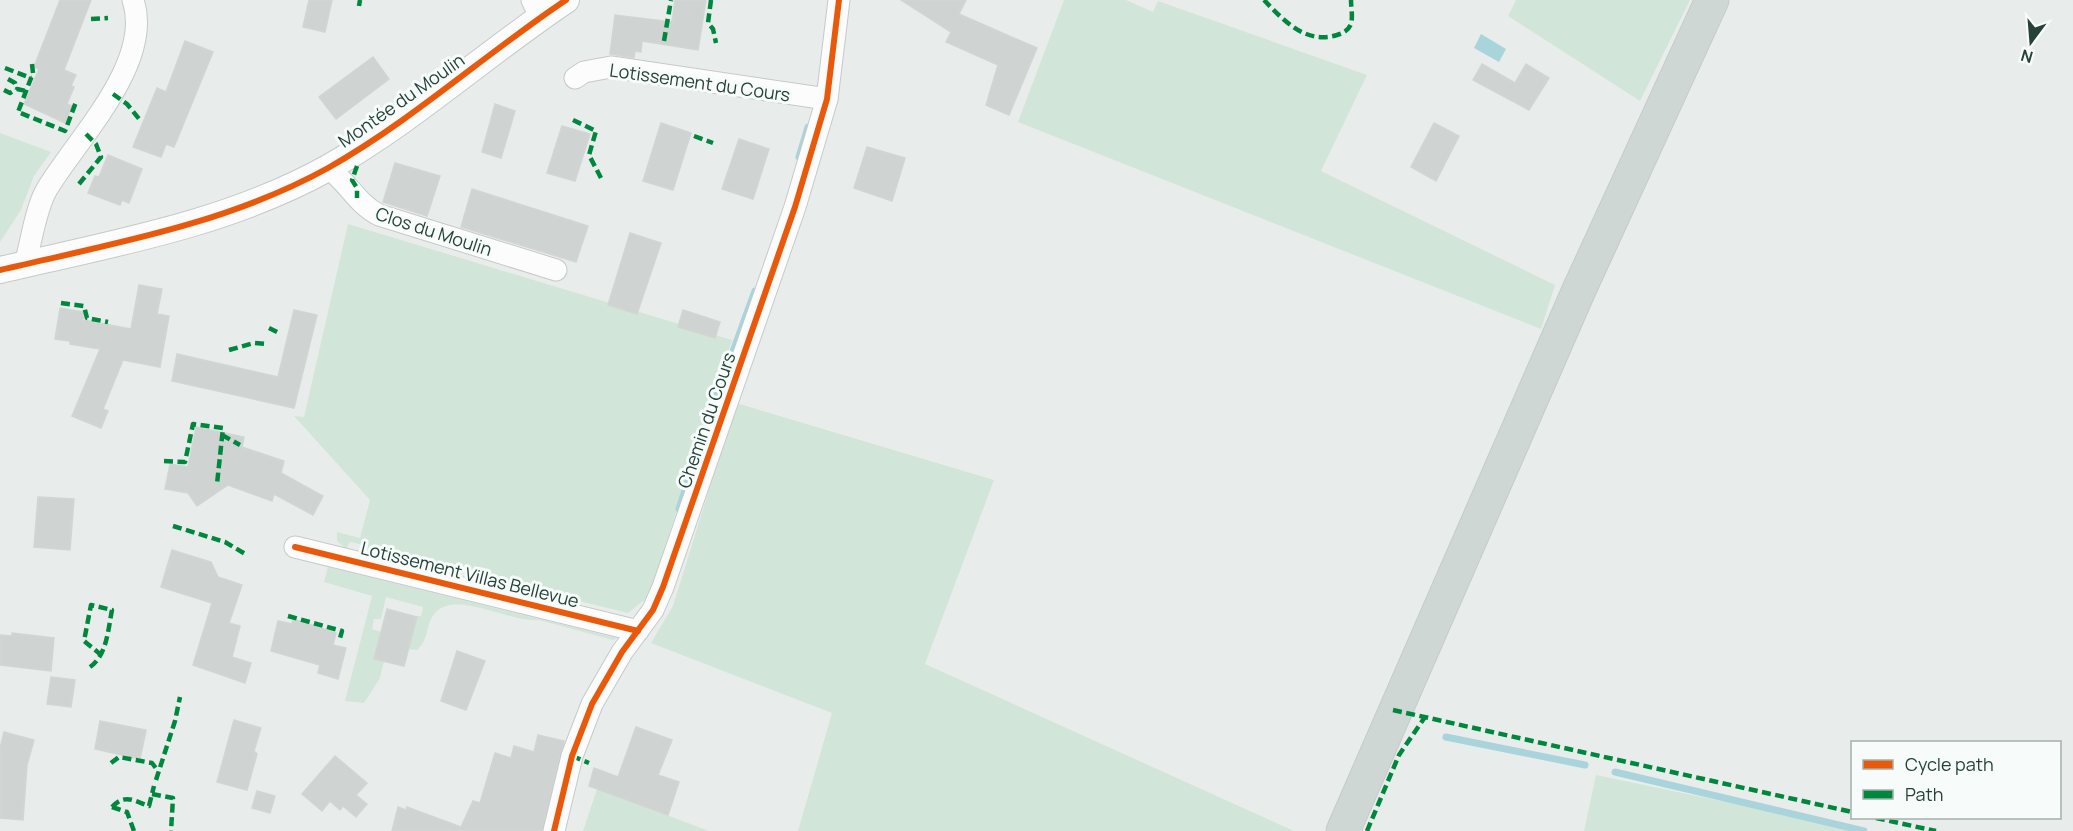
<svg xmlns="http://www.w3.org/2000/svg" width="2073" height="831" font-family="Manrope,sans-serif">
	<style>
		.green { fill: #d1e6d8 }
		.water { fill: #a9d4db }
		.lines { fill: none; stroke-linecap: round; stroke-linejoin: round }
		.stream { stroke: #a9d4db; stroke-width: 7 }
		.building { fill: #cfd4d2; stroke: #d1d6d4; stroke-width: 1.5 }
		.minor-casing { stroke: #c5cac8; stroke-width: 23 }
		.tertiary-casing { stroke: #c5cac8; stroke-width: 28 }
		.primary-casing { stroke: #c3ccc9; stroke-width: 35 }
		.minor { stroke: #fcfcfc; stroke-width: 21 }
		.tertiary { stroke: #fcfcfc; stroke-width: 26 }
		.primary { stroke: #cfd7d5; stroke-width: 33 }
		.quiet { stroke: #00873e; stroke-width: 4.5; stroke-dasharray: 9 4.5; stroke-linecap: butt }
		.cycleway-casing { stroke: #f7fbf9; stroke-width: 10 }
		.cycleway { stroke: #e8590c; stroke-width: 6 }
		.labels { text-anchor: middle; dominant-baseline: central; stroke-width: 6; stroke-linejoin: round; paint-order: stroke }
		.street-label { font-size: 18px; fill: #24423a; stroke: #f7fbf9 }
	</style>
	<rect width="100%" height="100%" fill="#e8edeb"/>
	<g class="green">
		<path d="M1064 0H1126L1153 12 1158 1 1367 75 1321 171 1555 285 1541 329 1018 122Z"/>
		<path d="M1516 0H1690L1640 101 1508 16Z"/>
		<path d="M0 133 51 152 34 176 21 210 0 242Z"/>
		<path d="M348 224 732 340 649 596 628 613 411 560 402 562 403 554 387 550 383 557 367 554 368 546 350 542 346 549 337 541V532L360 538 370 500 294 416 304 417Z"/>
		<path d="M736 403 994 480 925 664 1294 831H798L832 713 651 643 673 606Z"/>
		<path d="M328 567 617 638 613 640 539 620C511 624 457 589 435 613 426 623 429 640 417 650L408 649 417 616H421L423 607 386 597 381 619H374L372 629 381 632 374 658 384 661 380 678 364 703 345 701 372 596 324 582Z"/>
		<path d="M1596 775 1842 826 1864 831H1584Z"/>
		<path d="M597 789 709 831H583Z"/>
	</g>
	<path class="water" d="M1481 34 1506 49 1499 62 1474 48Z"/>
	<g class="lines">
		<g class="stream">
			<path d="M799 157 808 127"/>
			<path d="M706 426 755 291"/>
			<path d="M679 509 697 453"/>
			<path d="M1446 737 1585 765"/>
			<path d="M1615 772 1864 831"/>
		</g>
	</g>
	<g class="building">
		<path d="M60 0H91L64 70 76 75 71 86 74 87 67 104 72 106 65 123 24 104 39 69 34 67Z"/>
		<path d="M309 0H332L325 32 303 27Z"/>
		<path d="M675 0H706L698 50 642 41 641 52 635 51 634 58 610 54 615 15 672 22Z"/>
		<path d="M901 0H966L959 14 1037 48 1009 115 986 105 998 65 946 42 951 32Z"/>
		<path d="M185 41 213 52 174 147 166 144 161 157 133 147 157 88 166 92Z"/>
		<path d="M373 57 389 79 336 119 319 97Z"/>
		<path d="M1482 64 1515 83 1526 64 1549 78 1529 110 1473 80Z"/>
		<path d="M495 104 515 111 501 158 482 152Z"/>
		<path d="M661 123 691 133 673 190 643 181Z"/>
		<path d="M1434 123 1459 136 1436 181 1411 167Z"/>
		<path d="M562 126 590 134 575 181 547 173Z"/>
		<path d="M739 139 769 149 753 199 722 189Z"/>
		<path d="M867 147 905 158 892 201 854 188Z"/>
		<path d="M108 155 142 169 129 203 122 200 120 205 88 193 95 176 99 177Z"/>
		<path d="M395 163 440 176 427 216 383 202Z"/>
		<path d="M472 189 588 226 576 262 461 227Z"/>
		<path d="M630 233 661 243 637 314 608 305Z"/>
		<path d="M139 285 162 289 157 314 169 316 160 367 123 360 103 409 108 411 101 428 72 416 100 349 70 344V341L55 339 60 308 84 312 83 320 131 329Z"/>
		<path d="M294 310 317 315 294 408 172 381 177 354 278 377Z"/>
		<path d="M683 310 720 322 715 338 678 327Z"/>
		<path d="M196 427 244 437 242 447 284 461 281 473 323 496 313 515 274 494 272 501 228 485 197 506 188 493 165 489 170 464 188 467Z"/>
		<path d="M38 497 74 499 70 550 34 547Z"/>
		<path d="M172 550 211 562 218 577 242 585 229 623 240 626 232 657 251 663 245 683 193 665 212 603 161 587Z"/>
		<path d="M387 609 417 617 404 666 374 659Z"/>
		<path d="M293 619 336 633 333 645 346 648 338 679 318 673 320 665 271 651 278 621 292 624Z"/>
		<path d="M12 633 54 638 51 671 0 665V635L12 636Z"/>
		<path d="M457 651 485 661 466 710 441 701Z"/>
		<path d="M51 677 75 680 71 707 47 704Z"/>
		<path d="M234 720 261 728 254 751 257 754 247 790 217 782Z"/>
		<path d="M100 721 146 730 140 759 95 749Z"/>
		<path d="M636 727 672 740 658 775 679 782 668 815 589 786 594 768 618 777Z"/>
		<path d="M4 732 34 740 27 765 23 820 0 818V748Z"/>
		<path d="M538 735 564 741 542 831H392L398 807 406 810 407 807 461 827 473 801 480 803 495 753 511 758 514 746 534 752Z"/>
		<path d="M335 756 367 783 356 795 367 804 356 817 343 806 340 810 330 801 322 811 302 794Z"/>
		<path d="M257 791 275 796 270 813 252 808Z"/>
	</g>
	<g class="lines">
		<defs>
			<g id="minor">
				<path d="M532 0 540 17"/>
				<path d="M575 78 584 72 611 67 827 99"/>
				<path d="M328 168C348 182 357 204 379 215L556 270"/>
				<path d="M25 264C31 243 36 207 47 189 76 140 154 63 133 0"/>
				<path d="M295 547 638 631"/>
				<path d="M554 831 572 756 592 704 622 652 653 610 663 587 795 207 827 99 839 0"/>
			</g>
			<path id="tertiary" d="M0 270C111 244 227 224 328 168 413 120 485 54 566 0"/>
			<path id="primary" d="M1343 831 1579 290 1712 0"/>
		</defs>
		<use href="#minor" class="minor-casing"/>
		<use href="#tertiary" class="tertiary-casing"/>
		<use href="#primary" class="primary-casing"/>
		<use href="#minor" class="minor"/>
		<use href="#tertiary" class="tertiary"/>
		<use href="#primary" class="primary"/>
		<g class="quiet">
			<path d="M711 0 708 23 713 29 716 43"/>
			<path d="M1264 0C1283 20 1306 45 1337 35 1343 33 1348 31 1351 24 1353 17 1351 7 1351 0"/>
			<path d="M359 6 360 0"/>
			<path d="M91 19 108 18"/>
			<path d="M664 41 671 0"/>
			<path d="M32 64 33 73 18 112 65 131 76 102"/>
			<path d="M5 68 31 78"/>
			<path d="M8 79 15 83 17 89"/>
			<path d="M4 90 10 93 17 89 26 91"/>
			<path d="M113 94 127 104 140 120"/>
			<path d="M573 120 596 131 589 155 601 178"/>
			<path d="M694 136 713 143"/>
			<path d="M357 166 352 180 357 188V198"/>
			<path d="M79 184 101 157 96 144 86 134"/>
			<path d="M61 303 84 306 87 318 108 322"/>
			<path d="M269 328 281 334"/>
			<path d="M229 350 254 343 267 344"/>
			<path d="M222 435 240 445"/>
			<path d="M164 461 185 462 193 424 223 428 217 484"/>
			<path d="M173 526 225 542 247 555"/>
			<path d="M288 616 342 631 339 642"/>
			<path d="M90 667C107 655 108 630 112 610L91 605 84 641 100 654"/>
			<path d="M1393 710 1852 812"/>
			<path d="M572 756 589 763"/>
			<path d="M111 763 119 757 152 763 158 771"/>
			<path d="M156 780 175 721 180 697"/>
			<path d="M152 794 173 798 171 831"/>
			<path d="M112 807C125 793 134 801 149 806L154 786"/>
			<path d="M112 807 127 812 134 831"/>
			<path d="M1876 818 1936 831"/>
			<path d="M1367 831 1399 755 1425 717"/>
		</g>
		<defs>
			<g id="cycleway">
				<path d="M0 270C111 244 227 224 328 168 413 120 485 54 566 0"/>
				<path d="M295 547 638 631"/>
				<path d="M554 831 572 756 592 704 622 652 653 610 663 587 795 207 827 99 839 0"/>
			</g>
		</defs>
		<use href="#cycleway" class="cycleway-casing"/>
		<use href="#cycleway" class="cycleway"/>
	</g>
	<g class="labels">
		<g class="street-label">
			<text transform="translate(700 82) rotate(8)">Lotissement du Cours</text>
			<text transform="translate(401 100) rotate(-35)">Montée du Moulin</text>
			<text transform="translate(434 231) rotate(18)">Clos du Moulin</text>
			<text transform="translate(706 420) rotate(-71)">Chemin du Cours</text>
			<text transform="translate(470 574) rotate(14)">Lotissement Villas Bellevue</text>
		</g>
	</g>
	<rect x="1851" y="741" width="210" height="78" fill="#f7fbf9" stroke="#a3b1ad" stroke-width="1.5"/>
	<rect x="1863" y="760" width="30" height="9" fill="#e8590c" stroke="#a3b1ad" stroke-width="1.5"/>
	<text x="1905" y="771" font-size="18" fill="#24423a">Cycle path</text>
	<rect x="1863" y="790" width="30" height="9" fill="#00873e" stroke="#a3b1ad" stroke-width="1.5"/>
	<text x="1905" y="801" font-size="18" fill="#24423a">Path</text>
	<g transform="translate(2031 42) rotate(196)" stroke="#f7fbf9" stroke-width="4.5" paint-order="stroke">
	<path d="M0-4.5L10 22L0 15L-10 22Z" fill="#24423a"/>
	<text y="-9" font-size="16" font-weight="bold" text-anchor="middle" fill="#24423a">N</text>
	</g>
</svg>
